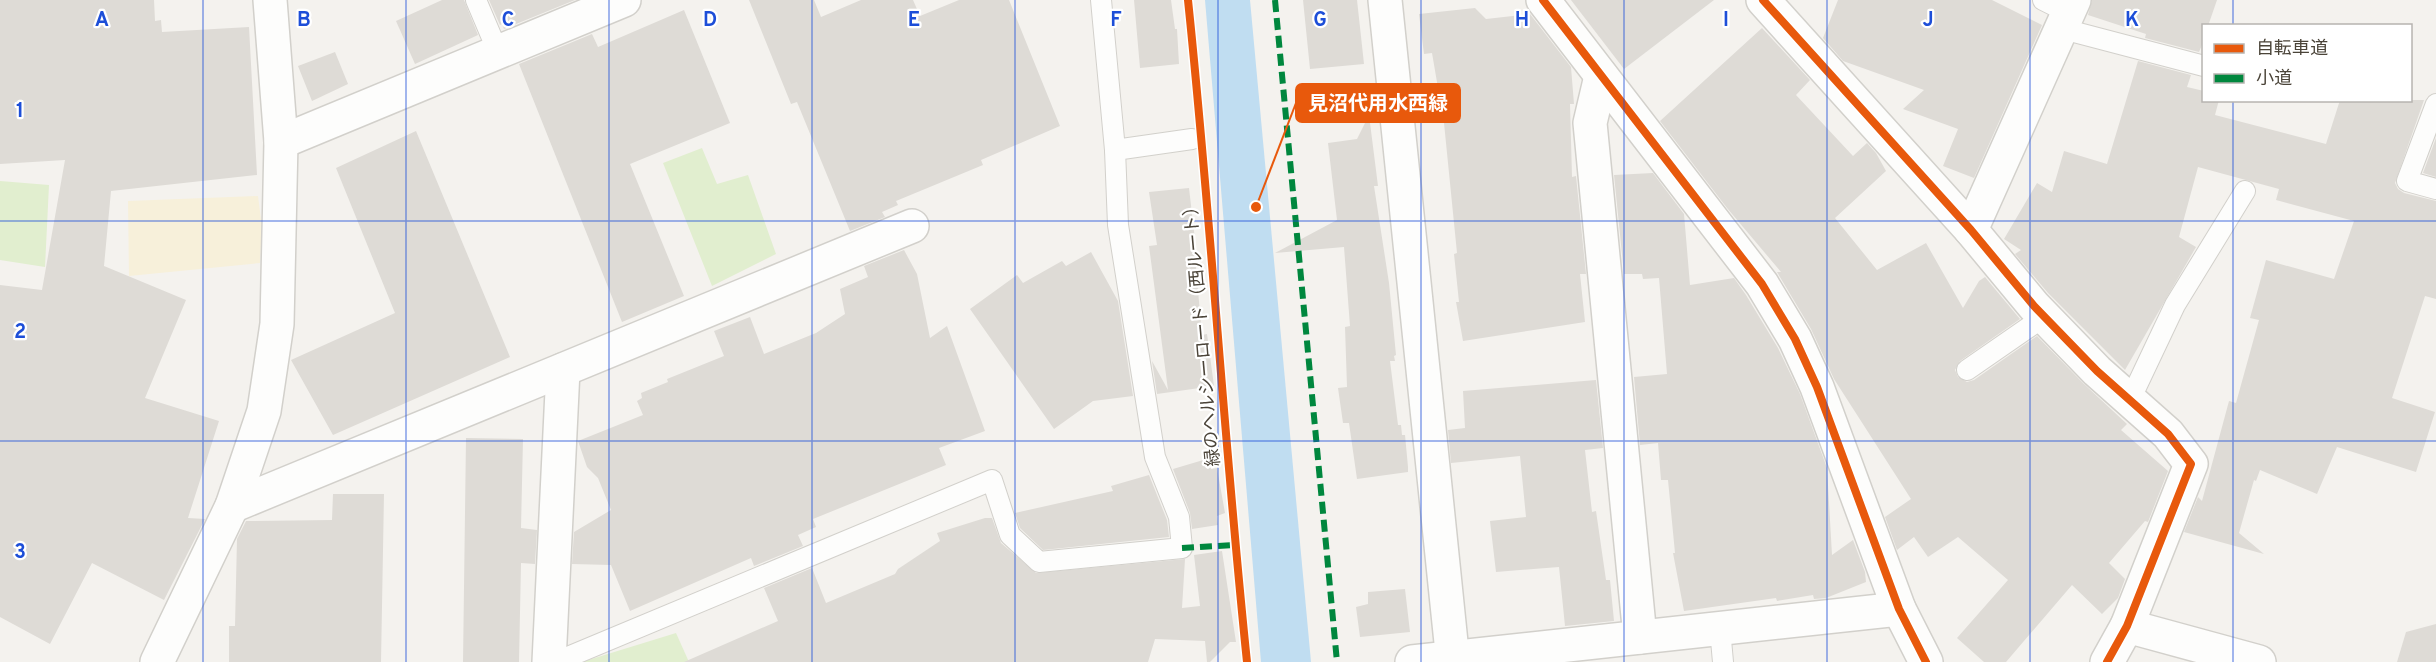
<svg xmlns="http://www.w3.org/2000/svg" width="2436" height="662" font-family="Overpass,'Noto Sans JP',sans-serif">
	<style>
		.green { fill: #e1eecf }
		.sand { fill: #f7f0da }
		.water { fill: #c0ddf1 }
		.building { fill: #dedbd6 }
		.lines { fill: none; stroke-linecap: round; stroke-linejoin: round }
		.service-casing { stroke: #d2d0cb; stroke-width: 22 }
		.minor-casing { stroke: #d2d0cb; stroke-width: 36 }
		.service { stroke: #fdfdfc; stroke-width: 20 }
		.minor { stroke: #fdfdfc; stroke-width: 33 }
		.quiet { stroke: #00873e; stroke-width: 6; stroke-dasharray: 12 6; stroke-linecap: butt }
		.cycleway-casing { stroke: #fff; stroke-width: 11 }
		.cycleway { stroke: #e8590c; stroke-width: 8 }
		.grid { fill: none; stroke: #1d4ed8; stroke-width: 1.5; stroke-opacity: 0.55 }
		.labels { text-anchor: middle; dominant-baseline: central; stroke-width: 4.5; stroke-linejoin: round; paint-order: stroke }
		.street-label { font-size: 18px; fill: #4b4439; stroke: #fff }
		.grid-label { font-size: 20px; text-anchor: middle; font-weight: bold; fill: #1d4ed8; stroke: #fff; stroke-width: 4.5; stroke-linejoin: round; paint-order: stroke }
		.leader { fill: none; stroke: #e8590c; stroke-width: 2 }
		.callout-dot { fill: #e8590c; stroke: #fff; stroke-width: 2 }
		.callout { fill: #e8590c; stroke: #e8590c; stroke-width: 2 }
		.callout-label { font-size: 20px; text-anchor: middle; font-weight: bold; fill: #fff }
	</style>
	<rect width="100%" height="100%" fill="#f4f2ee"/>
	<g class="green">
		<path d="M702 148 717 184 748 175 776 254 712 286 663 163Z"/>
		<path d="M0 181 49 185 45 267 0 260Z"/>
		<path d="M676 633 689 662H584L585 661Z"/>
	</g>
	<path class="sand" d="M258 196 262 227 260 263 129 276 128 201Z"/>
	<path class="water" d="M1205 0H1250L1311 662H1261Z"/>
	<g class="building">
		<path d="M0 0H154L155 21 161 20 162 32 249 27 257 175 111 191 104 266 186 300 145 398 219 421 188 518 205 519 164 600 92 563 50 644 0 617V285L42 290 65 160 0 164Z"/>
		<path d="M442 0H464L478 35 415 64 396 21Z"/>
		<path d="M489 0H575L504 29 502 24 500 25Z"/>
		<path d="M749 0H814L821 17 861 0H913L920 16 959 0H1009L1060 126 981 160 983 165 896 201 898 205 882 212 885 217 850 231 797 102 791 104Z"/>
		<path d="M1134 0H1171L1175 29H1177L1179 64 1140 68Z"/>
		<path d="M1303 0H1357L1364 64 1310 69Z"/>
		<path d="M1571 0H1714L1624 69Z"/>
		<path d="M1838 0H1992L2042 25 1974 178 1943 166 1958 129 1903 109 1924 90 1843 61 1823 38Z"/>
		<path d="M2092 0H2217L2208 26H2204V40L2199 52 2145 38 2146 34 2088 15Z"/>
		<path d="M1475 8 1486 19 1530 14 1571 67 1574 104H1570L1572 177 1576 176 1586 274H1580L1585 322 1463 341 1456 302H1459L1454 254 1457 253 1444 123 1432 53 1424 54 1419 14Z"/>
		<path d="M684 10 730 123 630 164 684 296 622 322 519 64 592 34 598 47Z"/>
		<path d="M1762 28 1810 80 1796 95 1853 156 1867 143 1876 153 1886 171 1835 218 1877 270 1926 243 1963 308 1979 281 1985 277 2020 319 1960 361 1955 370 1958 377 1967 382 1974 380 2037 336 2084 384 2127 424 2121 430 2168 471 2148 522 2145 521 2109 563 2125 579 2118 598 2102 614 2072 585 2006 662H1984L1957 638 2008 580 1958 537 1928 557 1914 537 1897 550 1885 517 1911 499 1834 379 1811 329 1777 272H1781L1727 208 1660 121Z"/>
		<path d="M335 52 348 84 312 101 298 66Z"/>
		<path d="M2138 61 2191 75 2187 87 2204 91V100H2219L2215 115 2326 144 2340 100H2424L2395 183 2398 189 2404 193 2436 201V299L2425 296 2392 398 2435 412 2416 472 2337 447 2317 494 2260 470 2256 481 2254 480 2239 533 2264 554 2184 532 2198 497 2202 501 2229 401 2236 403 2259 320 2250 318 2266 260 2334 279 2354 221 2276 200 2279 189 2198 167 2179 237 2196 247 2125 370 2048 293 2015 254 2021 250 2004 239 2037 183 2052 192 2064 151 2107 164Z"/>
		<path d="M1369 115 1378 186H1374L1389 283 1396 355 1394 356 1395 361H1390L1398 425H1401L1402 435H1405L1408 467V472L1357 479 1349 423H1343L1338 388 1347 387 1345 327 1350 326 1344 247 1275 253 1337 220 1328 143 1357 139Z"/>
		<path d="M416 131 510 357 333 435 291 360 395 313 336 168Z"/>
		<path d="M2436 138V177L2423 173Z"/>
		<path d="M1653 173 1684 214 1690 285 1734 278 1746 295 1778 348 1800 394 1827 468 1832 555 1853 540 1865 572 1866 582 1826 598 1814 599 1813 595 1777 601 1776 598 1684 611 1673 553H1675L1668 480H1661L1658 443 1640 445 1634 377 1667 374 1659 278 1643 279 1642 274H1624L1614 175Z"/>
		<path d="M1189 188 1197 257H1195L1202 335 1207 334 1214 386 1157 394 1152 361 1168 390 1149 246 1157 245 1149 192Z"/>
		<path d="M904 250 917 274 930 338 947 326 985 431 939 448 946 465 813 519 816 527 798 535 803 546 754 566 751 558 630 611 611 565 572 564 574 532 611 510 598 478 587 467 578 441 643 415 637 401 642 398 641 393 668 382 667 379 724 356 714 331 750 317 764 354 816 333 845 314 840 289 868 277 864 266Z"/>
		<path d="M1091 252 1118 301 1133 396 1093 401 1054 429 970 309 1017 275 1023 283 1062 261 1066 266Z"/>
		<path d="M1596 380 1603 448 1585 450 1592 512 1596 511 1606 580H1610L1614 621 1565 626 1559 567 1496 572 1490 521 1526 517 1520 456 1451 463 1448 430 1465 428 1463 391Z"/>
		<path d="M466 438 523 439 521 528 537 530 535 564 521 563 519 662H463Z"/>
		<path d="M1210 458 1211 469 1217 468 1225 513 1217 516 1218 525 1192 529 1190 513 1173 469Z"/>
		<path d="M1149 475 1167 520 1169 537 1043 550 1020 528 1015 513 1113 491 1111 486Z"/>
		<path d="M333 494H384L381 662H229V626H235L237 539 246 521 332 520Z"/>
		<path d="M985 518H992L1001 543 1036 573 1185 559 1182 608 1200 606 1194 555 1222 551 1236 642H1230L1210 662H1207L1205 641 1155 639 1148 662H684L778 621 764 588 812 568 826 603 895 574 898 569 940 541 937 533Z"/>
		<path d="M1405 589 1410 632 1360 637 1356 607 1368 604V592Z"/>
		<path d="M2436 624V662H2397L2406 632Z"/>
	</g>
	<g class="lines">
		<defs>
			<g id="service">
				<path d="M476 0 498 52"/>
				<path d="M2043 0 2069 13"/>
				<path d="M2063 29 2204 66"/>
				<path d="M2436 104 2407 181 2436 189"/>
				<path d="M1115 150 1192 139"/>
				<path d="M1967 370 2045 316"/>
				<path d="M2130 400 2175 305 2245 191"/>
				<path d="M1720 629 1723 662"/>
				<path d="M556 662 992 480 1010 535 1039 562 1182 548 1179 517 1155 457 1118 225 1115 150 1101 0"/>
			</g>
			<g id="minor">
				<path d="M1385 0 1453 662"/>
				<path d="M1543 0 1762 284 1795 339 1817 387 1899 609 1926 662"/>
				<path d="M1763 0 1971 230 2034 306 2097 371 2168 434 2191 464 2127 626 2107 662"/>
				<path d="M1601 76 1590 123 1640 637"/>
				<path d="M281 142 624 0"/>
				<path d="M1971 230 2074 0"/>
				<path d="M232 506 912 226"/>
				<path d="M2127 626 2259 662"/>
				<path d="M157 662 232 506 264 411 277 324 281 142 270 0"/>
				<path d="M549 662 563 370"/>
				<path d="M1412 662 1899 609"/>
			</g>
		</defs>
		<use href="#service" class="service-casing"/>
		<use href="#minor" class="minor-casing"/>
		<use href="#service" class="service"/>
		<use href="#minor" class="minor"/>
		<g class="quiet">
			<path d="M1275 0 1337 662"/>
			<path d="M1182 548 1235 545"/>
		</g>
		<defs>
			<g id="cycleway">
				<path d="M1188 0C1211 220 1224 442 1247 662"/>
				<path d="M1543 0 1762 284 1795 339 1817 387 1899 609 1926 662"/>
				<path d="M1763 0 1971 230 2034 306 2097 371 2168 434 2191 464 2127 626 2107 662"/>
			</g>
		</defs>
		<use href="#cycleway" class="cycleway-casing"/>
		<use href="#cycleway" class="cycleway"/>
	</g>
	<path class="grid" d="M203 0V662M406 0V662M609 0V662M812 0V662M1015 0V662M1218 0V662M1421 0V662M1624 0V662M1827 0V662M2030 0V662M2233 0V26M2233 100V662M0 221H2436M0 441H2436"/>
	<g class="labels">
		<g class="street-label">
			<text transform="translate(1203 332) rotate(-95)">緑のヘルシーロード（西ルート）</text>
		</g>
	</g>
	<g class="grid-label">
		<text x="102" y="26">A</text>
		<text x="304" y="26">B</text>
		<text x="508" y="26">C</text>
		<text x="710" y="26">D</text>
		<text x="914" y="26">E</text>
		<text x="1116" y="26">F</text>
		<text x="1320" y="26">G</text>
		<text x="1522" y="26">H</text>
		<text x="1726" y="26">I</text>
		<text x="1928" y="26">J</text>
		<text x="2132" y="26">K</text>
		<text x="20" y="117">1</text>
		<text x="20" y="338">2</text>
		<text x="20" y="558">3</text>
	</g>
	<path class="leader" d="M1256 207L1296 103"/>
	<circle class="callout-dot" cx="1256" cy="207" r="6"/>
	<rect class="callout" x="1296" y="84" width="164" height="38" rx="6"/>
	<g class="callout-label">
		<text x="1378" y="110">見沼代用水西緑</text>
	</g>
	<rect x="2202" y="24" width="210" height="78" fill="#ffffff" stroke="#b7b4b0" stroke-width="1.5"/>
	<rect x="2214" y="44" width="30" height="9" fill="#e8590c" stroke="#b7b4b0" stroke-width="1.5"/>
	<text x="2256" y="54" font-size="18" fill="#4b4439">自転車道</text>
	<rect x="2214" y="74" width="30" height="9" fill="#00873e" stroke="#b7b4b0" stroke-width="1.5"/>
	<text x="2256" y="84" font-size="18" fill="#4b4439">小道</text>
</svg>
